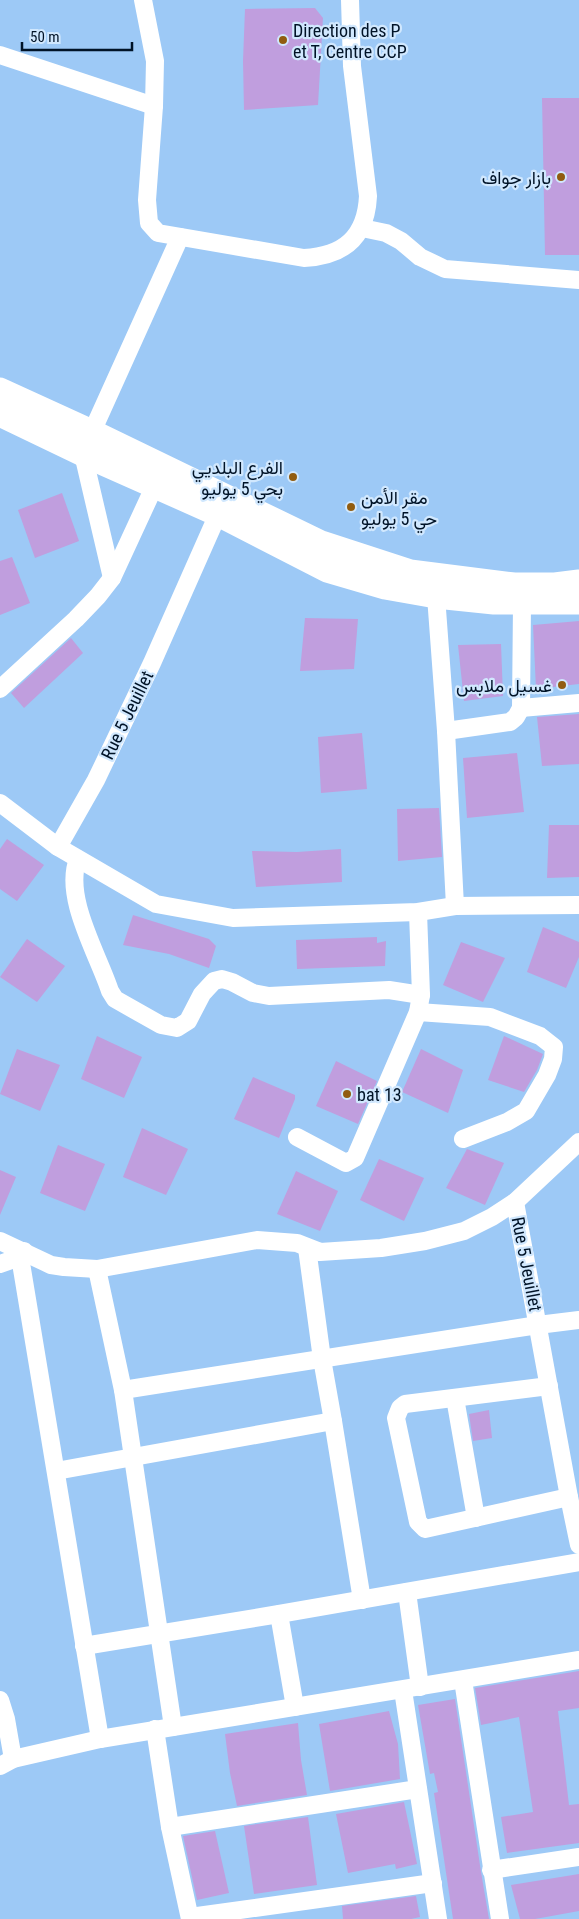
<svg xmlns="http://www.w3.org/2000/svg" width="579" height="1919" font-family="'Roboto Condensed',Vazirmatn,sans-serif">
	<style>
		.building { fill: #c09ede }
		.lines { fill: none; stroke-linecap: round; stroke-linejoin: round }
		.street { stroke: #fff; stroke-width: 18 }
		.secondary { stroke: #fff; stroke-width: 25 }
		.poi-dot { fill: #915c10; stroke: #d1e8fe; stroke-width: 2 }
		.labels { text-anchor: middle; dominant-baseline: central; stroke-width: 4.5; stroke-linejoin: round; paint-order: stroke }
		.poi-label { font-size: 18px; fill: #001327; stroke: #d1e8fe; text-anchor: start }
		.street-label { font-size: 18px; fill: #001327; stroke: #d1e8fe }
	</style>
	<rect width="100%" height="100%" fill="#9dc9f6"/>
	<g class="building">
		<path d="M315 8 323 18 318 105 244 110 243 61 245 9Z"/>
		<path d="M542 98H579V255H545Z"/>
		<path d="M62 493 79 541 35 558 18 510Z"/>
		<path d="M12 557 30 603 0 615V561Z"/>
		<path d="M305 618 358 619 354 669 300 671Z"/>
		<path d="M579 621V684L536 689 533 625Z"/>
		<path d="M71 638 83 653 24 708 11 693Z"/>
		<path d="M501 644 503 696 464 701 458 645Z"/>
		<path d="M579 714V764L542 766 537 717Z"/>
		<path d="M362 733 367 789 321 793 318 737Z"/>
		<path d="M517 753 524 812 467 818 463 758Z"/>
		<path d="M439 808 442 857 398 861 397 809Z"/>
		<path d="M549 825H579V877L547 878Z"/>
		<path d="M7 839 44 865 17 901 0 889V849Z"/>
		<path d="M341 849 342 882 256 887 252 851 297 852Z"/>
		<path d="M133 915 209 939 216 946 209 968 169 954 123 945Z"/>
		<path d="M543 927 579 942V957L566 988 527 972Z"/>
		<path d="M377 937V943L386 941 385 966 297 969 296 940Z"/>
		<path d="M27 939 65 966 37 1002 0 977Z"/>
		<path d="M461 942 505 958 483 1002 443 985Z"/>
		<path d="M97 1036 142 1057 124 1098 81 1079Z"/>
		<path d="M504 1036 543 1054 537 1070 524 1092 488 1080Z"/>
		<path d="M17 1049 60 1065 40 1111 0 1094Z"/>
		<path d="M421 1049 463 1070 448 1113 402 1092Z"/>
		<path d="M336 1061 377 1081 358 1124 316 1106Z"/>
		<path d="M253 1077 295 1095V1099L279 1138 234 1119Z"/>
		<path d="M142 1128 188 1149 166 1195 123 1177Z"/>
		<path d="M58 1145 105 1164 85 1211 40 1193Z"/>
		<path d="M467 1149 504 1163 485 1205 446 1188Z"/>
		<path d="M379 1159 424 1178 404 1221 360 1200Z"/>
		<path d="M0 1170 16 1177 0 1215Z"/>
		<path d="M296 1171 338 1191 320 1231 277 1214Z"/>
		<path d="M489 1410 492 1438 473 1441 469 1414Z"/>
		<path d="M579 1671V1708L558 1711 569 1805 579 1804V1843L507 1853 501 1817 533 1812 519 1717 481 1725 475 1688Z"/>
		<path d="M455 1699 481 1872 489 1919H453L434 1793 438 1792 434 1773 430 1774 418 1705Z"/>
		<path d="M389 1711 398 1744 400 1779 330 1791 319 1724Z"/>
		<path d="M298 1723 301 1760 307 1795 237 1806 230 1773 225 1734Z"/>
		<path d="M404 1802 417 1864 396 1869 395 1864 348 1873 336 1814Z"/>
		<path d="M308 1817 317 1885 254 1894 244 1826Z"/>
		<path d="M215 1831 229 1893 197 1900 183 1836Z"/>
		<path d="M579 1874V1911L535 1919H520L511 1885Z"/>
		<path d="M416 1896 420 1917 411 1919H343L342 1906Z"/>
	</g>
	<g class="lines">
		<g class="street">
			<path d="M143 0 155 61 154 106 147 200 149 223 158 233 304 258C344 256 366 237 368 196L352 66 350 0"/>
			<path d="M0 55 154 106"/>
			<path d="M362 228 386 233 401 241 420 257 445 269 579 280"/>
			<path d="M92 432 180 237"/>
			<path d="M83 454 112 578"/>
			<path d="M436 596 446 731 455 906"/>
			<path d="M0 689 76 619 98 596 112 578 155 485"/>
			<path d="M521 708 522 603"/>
			<path d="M521 708 579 703"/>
			<path d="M446 731 510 722 516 717 521 708"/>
			<path d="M0 803 58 847 156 904 233 918 418 912 455 906 579 905"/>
			<path d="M58 847 96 780 152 663 218 514"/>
			<path d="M78 859C63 897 98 954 110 991L115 999 161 1025 177 1028 188 1021 202 994 214 981 222 979 232 982 253 993 269 996 389 990 421 995"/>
			<path d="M418 1012 490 1017 540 1036 554 1047 553 1059 547 1075 526 1111 507 1122 463 1139"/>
			<path d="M297 1137 346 1163 355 1158 418 1012 421 995 418 912"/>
			<path d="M515 1202 569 1497 579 1545"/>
			<path d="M0 1241 51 1265 64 1267 97 1269 257 1240 297 1243 320 1252 381 1248 425 1241 464 1231 492 1217 515 1202 579 1142"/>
			<path d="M307 1248 322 1359 333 1421 362 1600"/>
			<path d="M24 1251 20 1257 100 1739"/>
			<path d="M0 1264 20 1257"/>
			<path d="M97 1269 123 1390 173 1727"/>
			<path d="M549 1386 405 1404 400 1408 396 1418 418 1522 425 1529 569 1497"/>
			<path d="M123 1390 538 1325 579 1320"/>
			<path d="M455 1398 476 1518"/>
			<path d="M56 1471 333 1421"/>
			<path d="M407 1592 420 1687"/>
			<path d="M279 1614 295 1707"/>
			<path d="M84 1646 279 1614 579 1562"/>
			<path d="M463 1680 500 1919"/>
			<path d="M403 1690 438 1919"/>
			<path d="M0 1700 6 1719 13 1759"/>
			<path d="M155 1729 170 1827 190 1919"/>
			<path d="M0 1766 13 1759 100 1739 579 1660"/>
			<path d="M170 1827 418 1789"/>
			<path d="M491 1870 579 1857"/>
			<path d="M190 1917 433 1883"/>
		</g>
		<g class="secondary">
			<path d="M0 390 92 432 321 543 410 572 514 585H555L579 582"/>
			<path d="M0 414 83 454 218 514 327 570 385 587 436 596 494 602H579"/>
		</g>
	</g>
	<g class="poi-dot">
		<circle cx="283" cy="40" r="5"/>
		<circle cx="561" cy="177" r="5"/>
		<circle cx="293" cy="477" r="5"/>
		<circle cx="351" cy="507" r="5"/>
		<circle cx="562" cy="685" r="5"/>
		<circle cx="347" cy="1094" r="5"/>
	</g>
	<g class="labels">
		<g class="poi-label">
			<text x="293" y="30">Direction des P<tspan x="293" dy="21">et T, Centre CCP</tspan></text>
			<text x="551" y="177" text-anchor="end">بازار جواف</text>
			<text x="283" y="467" text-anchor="end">الفرع البلديي<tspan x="283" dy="21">بحي 5 يوليو</tspan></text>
			<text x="361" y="497">مقر الأمن<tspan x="361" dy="21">حي 5 يوليو</tspan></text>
			<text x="552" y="685" text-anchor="end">غسيل ملابس</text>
			<text x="357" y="1094">bat 13</text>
		</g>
		<g class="street-label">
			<text transform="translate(127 715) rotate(-64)">Rue 5 Jeuillet</text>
			<text transform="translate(527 1264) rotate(79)">Rue 5 Jeuillet</text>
		</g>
	</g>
	<path d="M22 42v8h110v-8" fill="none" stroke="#001327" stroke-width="2.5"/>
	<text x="30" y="42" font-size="15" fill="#001327" stroke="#d1e8fe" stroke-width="4" paint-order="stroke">50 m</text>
</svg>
